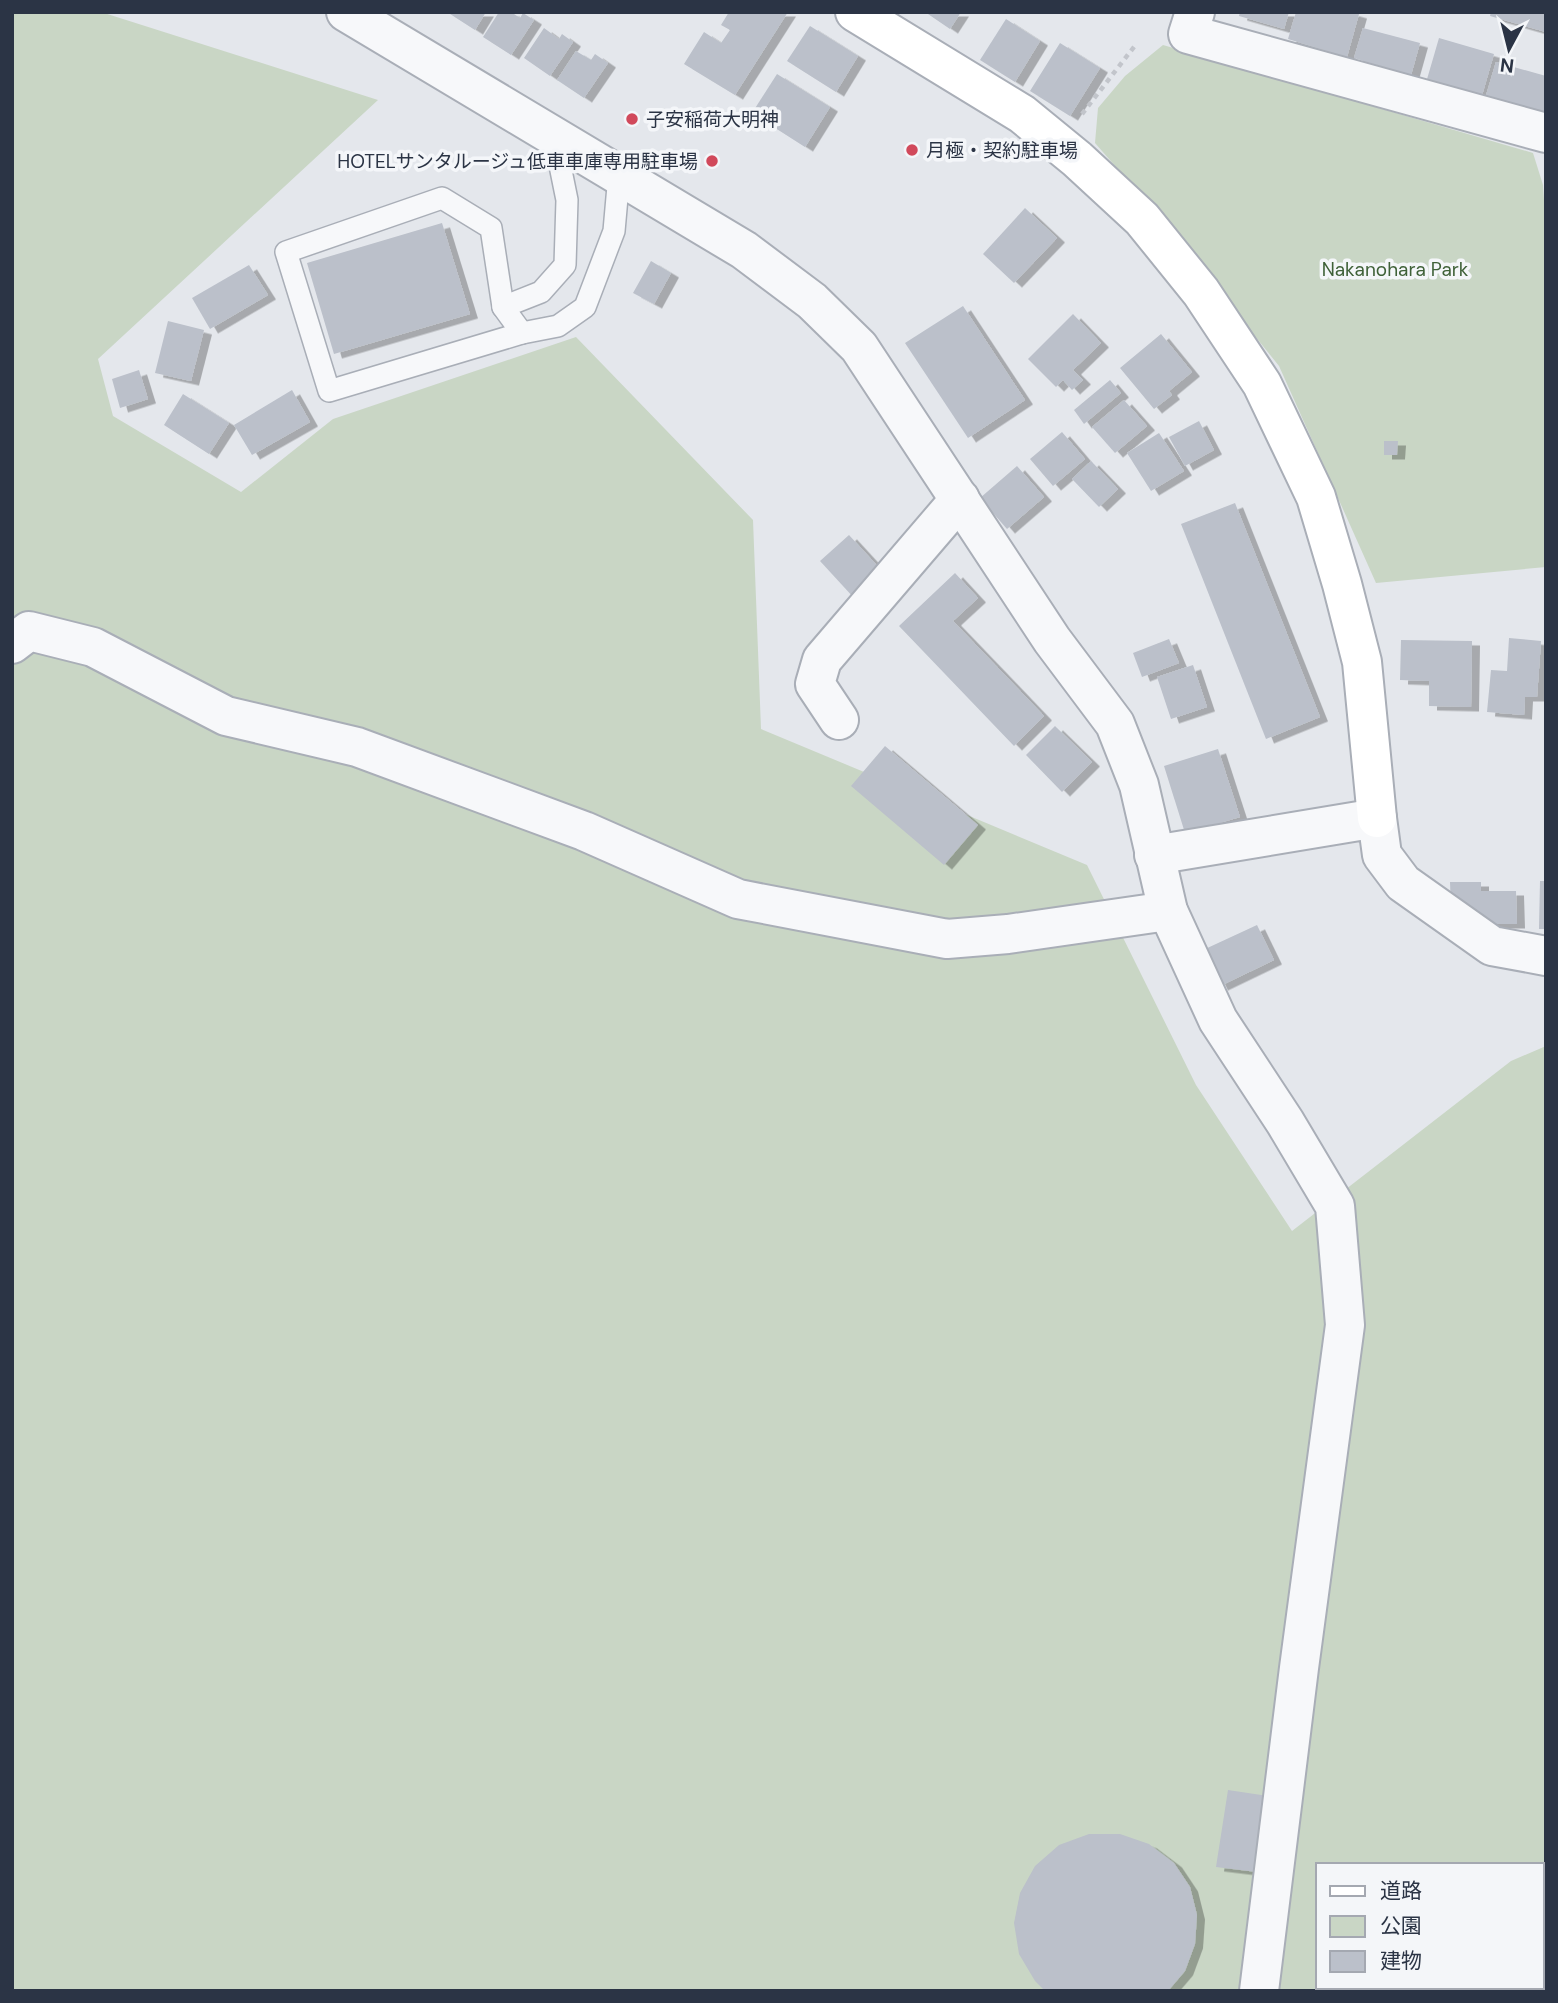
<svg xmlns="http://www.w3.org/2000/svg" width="1558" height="2003" font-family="'DM Sans','Noto Sans JP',sans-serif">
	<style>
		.green { fill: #c9d6c5; fill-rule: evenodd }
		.building { fill: #bbc0ca; filter: url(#shadow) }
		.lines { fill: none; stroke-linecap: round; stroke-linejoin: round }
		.lane-casing { stroke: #a9aeb7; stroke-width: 24 }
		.street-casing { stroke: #a9aeb7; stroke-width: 42 }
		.secondary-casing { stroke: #a9aeb7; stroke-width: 42 }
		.path { stroke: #c2c5cb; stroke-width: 4.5; stroke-dasharray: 5 5; stroke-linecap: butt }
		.lane { stroke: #f7f8fa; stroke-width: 21 }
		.street { stroke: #f7f8fa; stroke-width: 38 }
		.secondary { stroke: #fff; stroke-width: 38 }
		.poi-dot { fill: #d1495b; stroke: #f4f6f9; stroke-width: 2.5 }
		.labels { text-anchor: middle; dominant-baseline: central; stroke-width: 7; stroke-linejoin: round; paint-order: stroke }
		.poi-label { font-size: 19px; fill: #2b3445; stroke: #f4f6f9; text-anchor: start }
		.park-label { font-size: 19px; fill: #3f6138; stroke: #f4f6f9 }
	</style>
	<defs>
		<filter id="shadow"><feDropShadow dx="8" dy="4.5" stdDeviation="0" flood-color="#0004"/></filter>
	</defs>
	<rect width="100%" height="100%" fill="#e4e7ec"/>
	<g class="green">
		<path d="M12 12H101L378 100 98 359 113 416 241 492 333 419 576 337 753 520 761 729 1087 865 1196 1085 1292 1231 1511 1061 1546 1046V1991H12ZM1318 1865H1542V1987H1318Z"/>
		<path d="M1163 45 1533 153 1543 185 1546 230V567L1376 583 1279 366 1151 207 1095 143 1098 108 1125 76Z"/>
	</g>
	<g class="building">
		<path d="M447 12H486L475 30Z"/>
		<path d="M499 12H511L520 18 523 13 534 20 511 55 483 37Z"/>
		<path d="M729 12H788L735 95 684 64 704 32 721 43 730 30 721 25Z"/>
		<path d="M925 12H961L950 29Z"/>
		<path d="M1240 12H1289L1284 29 1239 16Z"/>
		<path d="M1296 12H1352L1359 14 1347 57 1288 39Z"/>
		<path d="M1491 12H1546V32L1490 16Z"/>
		<path d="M1006 19 1040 41 1015 82 980 60Z"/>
		<path d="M810 26 858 56 836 92 787 61Z"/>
		<path d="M544 28 559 39 562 34 573 42 550 76 524 58Z"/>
		<path d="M1363 28 1420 43 1411 75 1354 58Z"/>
		<path d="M1439 38 1494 54 1478 109 1423 93Z"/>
		<path d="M1060 43 1100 68 1070 116 1030 91Z"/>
		<path d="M576 51 591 60 595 54 608 63 584 98 557 80Z"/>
		<path d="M1496 62 1546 76V122L1482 109Z"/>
		<path d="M777 74 830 107 805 147 752 113Z"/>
		<path d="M1025 208 1057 238 1014 283 983 254Z"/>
		<path d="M442 223 470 314 334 354 307 263Z"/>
		<path d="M651 261 671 273 654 304 633 293Z"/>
		<path d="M249 265 268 295 210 329 192 298Z"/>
		<path d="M963 306 1025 400 968 438 905 343Z"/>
		<path d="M1073 314 1101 343 1073 370 1083 380 1072 390 1063 380 1056 387 1028 359Z"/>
		<path d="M168 321 204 330 191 381 155 373Z"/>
		<path d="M1161 334 1192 372 1169 391 1172 395 1154 409 1120 368Z"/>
		<path d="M139 370 148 399 120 408 112 379Z"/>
		<path d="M1110 380 1121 393 1084 424 1074 410Z"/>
		<path d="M292 390 310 422 252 455 234 425Z"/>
		<path d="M183 394 229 423 209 454 164 425Z"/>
		<path d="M1124 400 1147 426 1115 453 1092 427Z"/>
		<path d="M1199 421 1214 450 1185 466 1169 437Z"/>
		<path d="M1062 432 1085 459 1053 486 1030 459Z"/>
		<path d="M1159 433 1184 471 1151 491 1127 453Z"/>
		<path d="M1384 441H1398L1397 455H1384Z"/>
		<path d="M1091 461 1118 489 1099 507 1072 479Z"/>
		<path d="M1017 466 1044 497 1007 529 980 498Z"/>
		<path d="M1235 503 1320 717 1266 739 1181 524Z"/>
		<path d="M849 535 883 572 854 598 820 561Z"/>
		<path d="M955 573 978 598 953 621 1044 716 1014 746 899 626Z"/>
		<path d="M1509 638 1541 641 1537 697H1525L1524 715 1487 712 1491 670 1507 671Z"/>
		<path d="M1169 639 1179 663 1142 677 1133 653Z"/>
		<path d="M1401 640 1472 641 1471 707 1429 706V681L1400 680Z"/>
		<path d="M1193 665 1207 707 1171 719 1157 677Z"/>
		<path d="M1055 726 1092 762 1062 792 1026 755Z"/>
		<path d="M885 746 978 825 944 865 851 786Z"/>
		<path d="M1218 749 1240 817 1185 833 1164 766Z"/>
		<path d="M1540 881H1546V929H1539Z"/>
		<path d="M1450 882H1481V891H1516L1517 924H1470L1451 908Z"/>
		<path d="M1257 925 1274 960 1220 986 1203 950Z"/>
		<path d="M1228 1790 1268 1796 1257 1872 1216 1867Z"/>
		<path d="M1089 1834H1120L1149 1844 1174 1863 1190 1887 1197 1915 1195 1944 1185 1971 1168 1991H1045L1035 1981 1019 1954 1014 1923 1020 1893 1035 1866 1059 1845Z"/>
	</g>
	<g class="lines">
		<defs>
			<g id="lane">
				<path d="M442 198 491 228 503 307 522 333 329 391 286 252Z"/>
				<path d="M503 307 541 292 565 265 567 200 554 136"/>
				<path d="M522 333 558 326 585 307 614 231 619 175"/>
			</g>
			<g id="street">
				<path d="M346 12 744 250 812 301 859 347 1052 640 1115 724 1139 785 1168 911 1218 1020 1285 1122 1335 1206 1345 1325 1299 1668 1259 1991"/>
				<path d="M1195 12 1188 34 1546 133"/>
				<path d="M12 644 29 631 93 647 226 716 357 747 584 831 738 899 947 939 1008 934 1168 911"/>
				<path d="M839 720 815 684 822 660 960 499"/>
				<path d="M1154 855 1377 818 1382 855 1403 883 1492 946 1546 956"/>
			</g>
			<path id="secondary" d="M855 12 1022 114 1077 159 1142 219 1201 292 1262 384 1316 497 1342 584 1362 662 1377 818"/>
		</defs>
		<use href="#lane" class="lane-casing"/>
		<use href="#street" class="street-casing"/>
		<use href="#secondary" class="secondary-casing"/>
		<path class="path" d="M1082 114 1137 43"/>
		<use href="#lane" class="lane"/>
		<use href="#street" class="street"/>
		<use href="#secondary" class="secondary"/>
	</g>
	<g class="poi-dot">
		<circle cx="632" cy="119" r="7"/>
		<circle cx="912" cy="150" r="7"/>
		<circle cx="712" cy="161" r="7"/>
	</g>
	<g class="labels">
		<g class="poi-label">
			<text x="646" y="119">子安稲荷大明神</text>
			<text x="926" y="150">月極・契約駐車場</text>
			<text x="698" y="161" text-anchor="end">HOTELサンタルージュ低車車庫専用駐車場</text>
		</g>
		<g class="park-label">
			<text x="1395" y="269">Nakanohara Park</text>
		</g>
	</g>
	<rect width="1558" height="2003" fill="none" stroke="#2b3445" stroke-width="28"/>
	<rect x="1316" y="1863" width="228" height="126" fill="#f4f6f9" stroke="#a4a8b1" stroke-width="2"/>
	<rect x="1330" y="1886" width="35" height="10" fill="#ffffff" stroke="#a4a8b1" stroke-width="2"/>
	<text x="1380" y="1898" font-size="21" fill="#2b3445">道路</text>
	<rect x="1330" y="1916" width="35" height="21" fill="#c9d6c5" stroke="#a4a8b1" stroke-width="2"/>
	<text x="1380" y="1933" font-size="21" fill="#2b3445">公園</text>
	<rect x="1330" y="1951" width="35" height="21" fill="#bbc0ca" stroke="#a4a8b1" stroke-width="2"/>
	<text x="1380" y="1968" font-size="21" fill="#2b3445">建物</text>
	<g transform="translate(1509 49) rotate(187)" stroke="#f4f6f9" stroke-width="5" paint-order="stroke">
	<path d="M0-5L12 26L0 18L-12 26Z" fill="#2b3445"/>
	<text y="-10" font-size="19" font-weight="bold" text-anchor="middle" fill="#2b3445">N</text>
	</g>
</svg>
